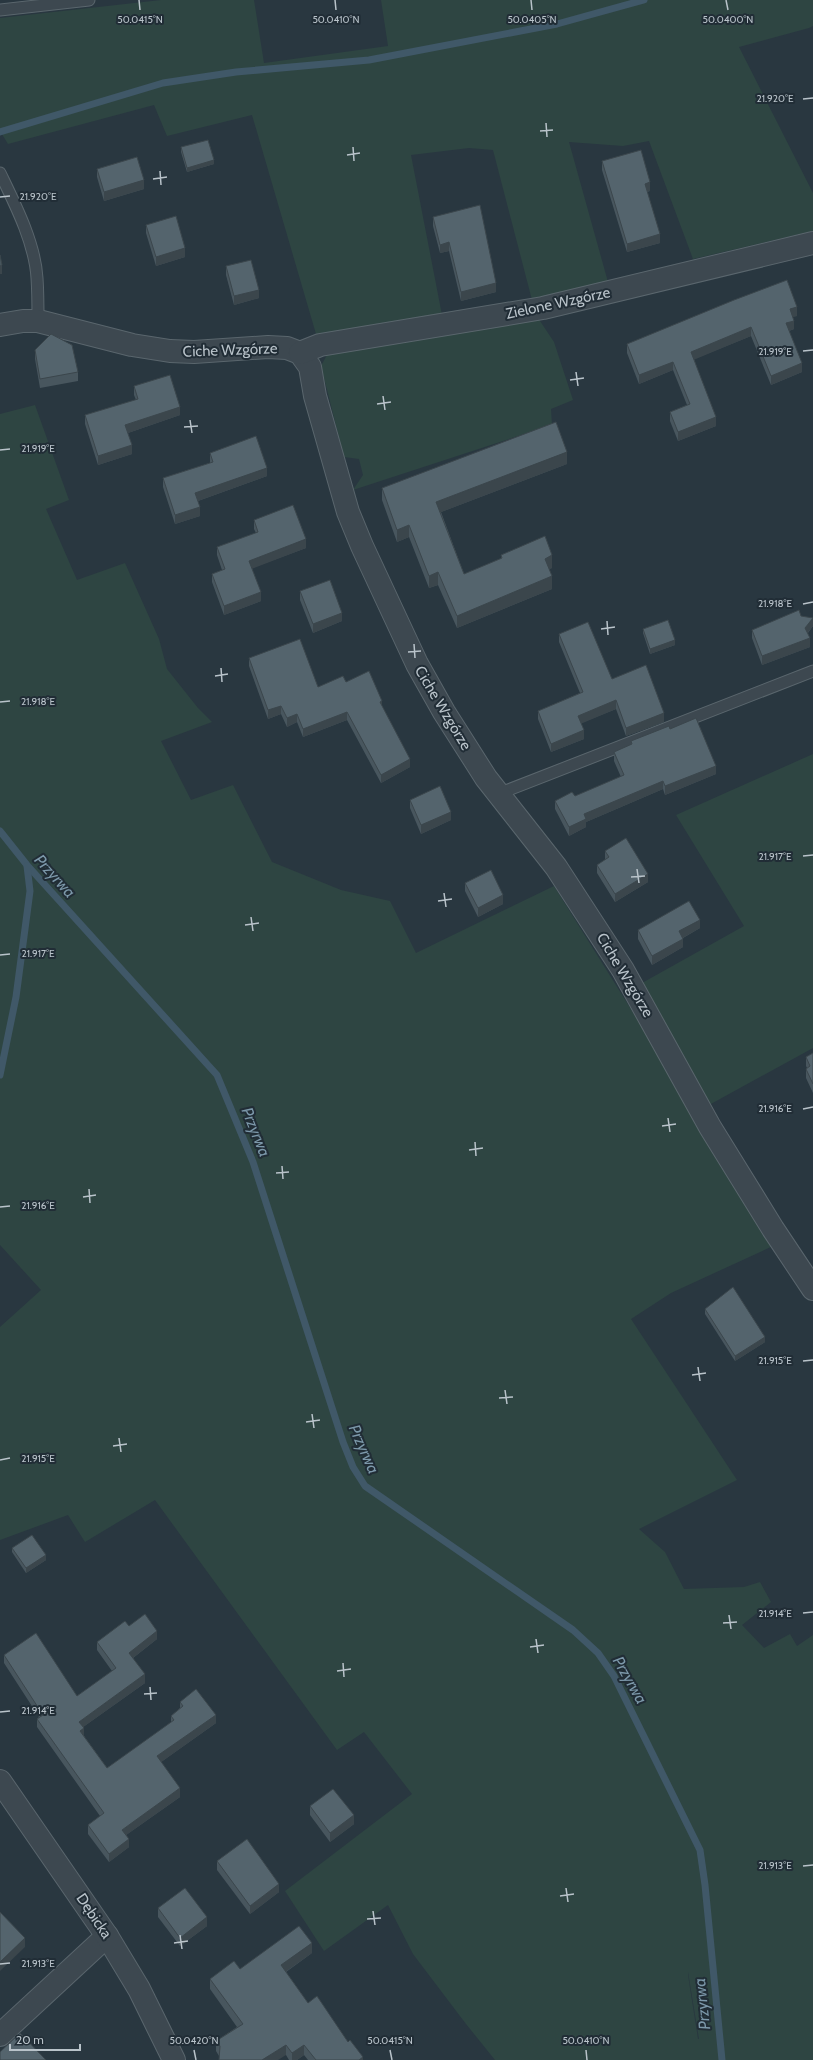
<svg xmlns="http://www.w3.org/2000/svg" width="813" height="2060" font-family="Cabin,sans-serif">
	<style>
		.green { fill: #2e4542; fill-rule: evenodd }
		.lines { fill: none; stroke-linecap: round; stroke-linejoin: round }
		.stream { stroke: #405868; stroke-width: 7 }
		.service-casing { stroke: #5a666d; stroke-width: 13 }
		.minor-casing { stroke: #5a666d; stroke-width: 24 }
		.tertiary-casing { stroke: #5a666d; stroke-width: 24 }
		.service { stroke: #3d4850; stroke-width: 11 }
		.minor { stroke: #3d4850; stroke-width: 22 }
		.tertiary { stroke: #3d4850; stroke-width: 22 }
		.wall { fill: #48565e }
		.shaded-wall { fill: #3b464c }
		.building { fill: #54646d; stroke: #3b464c }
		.ticks { fill: none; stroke: #b9c3ca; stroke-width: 1.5 }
		.labels { text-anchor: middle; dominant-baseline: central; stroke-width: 4; stroke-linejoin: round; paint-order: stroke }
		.street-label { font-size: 15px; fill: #b9c3ca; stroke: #212d36 }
		.water-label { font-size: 16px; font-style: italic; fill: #7c98aa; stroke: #212d36 }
		.ticks-label { font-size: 10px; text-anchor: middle; fill: #b9c3ca; stroke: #212d36; stroke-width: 4; stroke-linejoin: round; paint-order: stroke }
	</style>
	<rect width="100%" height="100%" fill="#293740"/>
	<g class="green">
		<path d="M161 0H254L264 63 388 46 381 0H813V26L809 28 739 47 813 193V231L693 259 649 141 623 146 569 142 608 282 532 300 493 150 469 148 411 155 442 315 316 334 252 115 167 136 154 105 8 144 0 131V18Z"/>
		<path d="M538 318 554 342 573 400 551 409 552 425 353 490 363 475 359 459 344 457 321 366 328 353Z"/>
		<path d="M35 405 69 500 46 509 77 580 125 563 159 639 167 669 198 708 212 722 161 741 191 800 233 785 272 862 341 890 390 901 416 953 554 886 639 1022 773 1246 671 1293 631 1319 737 1480 639 1529 665 1552 684 1589 744 1587 760 1582 771 1602 742 1625 764 1648 790 1634 797 1646 813 1635V2060H495L466 2024 413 1954 388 1905 324 1951 285 1891 412 1794 364 1732 337 1750 155 1500 85 1542 68 1515 0 1540V1327L41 1290 0 1245V414ZM688 1972 699 2039H698L688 1975Z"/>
		<path d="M813 754V1048L709 1105 642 983 744 926 676 815Z"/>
	</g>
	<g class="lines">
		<g class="stream">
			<path d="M0 132 163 83 236 72 369 60 557 24 644 0"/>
			<path d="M0 831 27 865 217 1075 253 1162 343 1442 353 1467 365 1486 573 1630 598 1653 614 1676 700 1850 705 1885 722 2060"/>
			<path d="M0 1075 16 997 30 891 27 866"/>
		</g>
		<defs>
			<g id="service">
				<path d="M0 10 89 0"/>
				<path d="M0 173C15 204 35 243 37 278 38 292 38 307 38 321"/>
				<path d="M498 794 813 671"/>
			</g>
			<g id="minor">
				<path d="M0 325 23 321H38L132 345 170 351 194 352 268 347 287 348 300 353 310 367 315 396 348 512 362 546 417 664 444 712 486 778 556 867 623 970 710 1127 773 1229 813 1289"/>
				<path d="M300 353 320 345 543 308 813 243"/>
				<path d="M0 2035 107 1936"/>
			</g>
			<path id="tertiary" d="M0 1781 107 1936 139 1989 174 2060"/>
		</defs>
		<use href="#service" class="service-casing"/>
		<use href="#minor" class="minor-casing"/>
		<use href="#tertiary" class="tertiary-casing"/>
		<use href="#service" class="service"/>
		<use href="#minor" class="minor"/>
		<use href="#tertiary" class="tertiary"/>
	</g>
	<g class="wall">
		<path d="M181 147 214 164 187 172 181 152Z"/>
		<path d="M602 161 650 191 647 192 660 243 627 252 602 170Z"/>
		<path d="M97 169 144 189 104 201 97 177Z"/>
		<path d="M433 217 496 292 461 301 449 251 440 253 433 226Z"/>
		<path d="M146 225 185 257 156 266 146 233Z"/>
		<path d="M226 266 259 298 234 305 226 275Z"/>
		<path d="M797 316 793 317 794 329 789 331 802 372 771 385 751 336 694 359 716 426 678 441 670 421V412L687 405 673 370 639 384 627 353V344Z"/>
		<path d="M35 350 78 372V381L40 388 35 359Z"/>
		<path d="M134 386 180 415 128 433 132 454 98 465 85 424V415L136 400 134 395Z"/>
		<path d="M210 453 267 476 198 501 200 516 175 524 163 487V478L210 463Z"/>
		<path d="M567 464 441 512 464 574 501 559V555L552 568 549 569 552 589 457 628 438 585 429 588 409 537 397 542 382 500V488Z"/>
		<path d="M254 520 306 548 252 568 261 601 224 615 212 582V574L222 570 217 555V547L256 533 254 529Z"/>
		<path d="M300 591 342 621 313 633 300 600Z"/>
		<path d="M801 616 813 626 808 633 810 647 762 665 752 638V630Z"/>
		<path d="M643 629 675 645 650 654 643 633Z"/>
		<path d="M559 634 612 679 664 722 626 736 616 709 581 723 584 739 551 752 538 719V711L580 693 559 642Z"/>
		<path d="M249 658 318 687 346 682 382 706 410 767 381 783 347 720 303 737 297 722 287 727 281 714 268 719 249 666Z"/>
		<path d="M670 729 716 774 665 795 663 789 586 822V827L569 836 555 809V801L575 796 621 777 614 761V752L631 745V741Z"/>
		<path d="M410 800 451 820 421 834 410 808Z"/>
		<path d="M605 851 648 882 615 902 597 873V865L605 860Z"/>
		<path d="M465 883 503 904 478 917 465 891Z"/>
		<path d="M700 928 683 938V947L652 965 638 939V930Z"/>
		<path d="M813 1053V1093L806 1078V1069L807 1068 806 1066V1057Z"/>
		<path d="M705 1309 765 1342 735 1361 705 1314Z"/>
		<path d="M12 1548 46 1560 26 1573 12 1552Z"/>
		<path d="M129 1626 157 1639 133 1658 145 1683 83 1727 84 1736 107 1768 171 1723V1716L180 1708V1702L216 1723 161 1762 180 1797 126 1835 129 1847 109 1862 88 1834V1825L100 1816 37 1727V1719L39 1717 4 1663V1655L77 1696 112 1671 97 1650V1642Z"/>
		<path d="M310 1806 354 1824 330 1842 310 1815Z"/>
		<path d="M217 1861 279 1892 250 1914 217 1870Z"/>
		<path d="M158 1908 207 1926 180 1946 158 1917Z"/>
		<path d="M312 1953 286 1972 308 2003 348 2042 363 2060H308L304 2055 297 2060H289L286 2055 219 2056 216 2051V2041L237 2027 210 1989V1979L240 1969Z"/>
	</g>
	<g class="shaded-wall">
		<path d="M214 160V164L187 172V168Z"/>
		<path d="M144 180V189L104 201V192Z"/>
		<path d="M650 182V191L645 192V184Z"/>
		<path d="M660 234V243L627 252V244Z"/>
		<path d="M449 242V251L440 253V245Z"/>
		<path d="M185 248V257L156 266V257Z"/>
		<path d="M2 265V274H0V266Z"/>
		<path d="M496 283V292L461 301V292Z"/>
		<path d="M259 290V298L234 305V296Z"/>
		<path d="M797 307V316L790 318V309Z"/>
		<path d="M794 321V329L786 332V323Z"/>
		<path d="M751 327V336L691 361V352Z"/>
		<path d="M673 362V370L639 384V375Z"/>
		<path d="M802 363V372L771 385V376Z"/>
		<path d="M180 407V415L125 434V425Z"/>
		<path d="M716 417V426L678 441V432Z"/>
		<path d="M132 445V454L98 465V456Z"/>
		<path d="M567 452V464L436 514V502Z"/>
		<path d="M267 468V476L195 502V493Z"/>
		<path d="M200 507V516L175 524V515Z"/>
		<path d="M409 525V537L397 542V530Z"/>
		<path d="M306 539V548L249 570V561Z"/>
		<path d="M552 555V568L545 571V559Z"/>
		<path d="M438 572V585L429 588V576Z"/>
		<path d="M552 576V589L457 628V616Z"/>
		<path d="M261 592V601L224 615V606Z"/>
		<path d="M342 613V621L313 633V624Z"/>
		<path d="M813 618V626L805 636V628Z"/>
		<path d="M810 638V647L762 665V656Z"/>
		<path d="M675 640V645L650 654V649Z"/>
		<path d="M616 700V709L578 725V716Z"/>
		<path d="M382 701V709L380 702Z"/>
		<path d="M281 706V714L268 719V710Z"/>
		<path d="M347 712V720L303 737V729Z"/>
		<path d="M664 713V722L626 736V728Z"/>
		<path d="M297 714V722L287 727V718Z"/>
		<path d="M584 730V739L551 752V744Z"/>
		<path d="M410 759V767L381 783V775Z"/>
		<path d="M716 766V774L665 795V786Z"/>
		<path d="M663 781V789L586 822V827L569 836V827L584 814Z"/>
		<path d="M451 812V820L421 834V825Z"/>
		<path d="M648 874V882L615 902V894Z"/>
		<path d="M503 895V904L478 917V908Z"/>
		<path d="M700 920V928L679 940V931Z"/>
		<path d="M683 939V947L652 965V956Z"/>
		<path d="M765 1337V1342L735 1361V1356Z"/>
		<path d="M46 1555V1560L26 1573V1568Z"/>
		<path d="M157 1631V1639L129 1661V1653Z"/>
		<path d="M145 1674V1683L79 1730V1722Z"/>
		<path d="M216 1715V1723L157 1765V1756Z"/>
		<path d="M84 1728V1736L80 1731Z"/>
		<path d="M180 1788V1797L122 1838V1830Z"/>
		<path d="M354 1815V1824L330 1842V1833Z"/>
		<path d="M129 1839V1847L109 1862V1854Z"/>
		<path d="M279 1884V1892L250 1914V1906Z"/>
		<path d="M207 1917V1926L180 1946V1938Z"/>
		<path d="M25 1938V1947L0 1971V1962Z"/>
		<path d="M312 1943V1953L281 1975V1965Z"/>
		<path d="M286 2045V2055L278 2060H262Z"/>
		<path d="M304 2045V2055L297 2060H292V2053Z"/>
		<path d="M363 2057V2060H359Z"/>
	</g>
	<g class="building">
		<path d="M208 140 214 160 187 168 181 147Z"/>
		<path d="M641 150 650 182 645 184 660 234 627 244 602 161Z"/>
		<path d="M137 157 144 180 104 192 97 169Z"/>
		<path d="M480 205 496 283 461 292 449 242 440 245 433 217Z"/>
		<path d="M176 216 185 248 156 257 146 225Z"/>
		<path d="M0 255 2 265 0 266Z"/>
		<path d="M251 260 259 290 234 296 226 266Z"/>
		<path d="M787 280 797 307 790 309 794 321 786 323 802 363 771 376 751 327 691 352 716 417 678 432 670 412 690 404 673 362 639 375 627 344 734 300Z"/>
		<path d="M51 334 72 345 78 372 40 379 35 350Z"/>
		<path d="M170 375 180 407 125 425 132 445 98 456 85 415 138 399 134 386Z"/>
		<path d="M556 422 567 452 436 502 464 574 502 558 501 555 545 536 552 555 545 559 552 576 457 616 438 572 429 576 409 525 397 530 382 488Z"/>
		<path d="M256 436 267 468 195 493 200 507 175 515 163 478 213 462 210 453Z"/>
		<path d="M293 505 306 539 249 561 261 592 224 606 212 574 225 569 217 547 258 532 254 520Z"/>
		<path d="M330 580 342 613 313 624 300 591Z"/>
		<path d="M799 610 801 616 813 618 805 628 810 638 762 656 752 630Z"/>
		<path d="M668 620 675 640 650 649 643 629Z"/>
		<path d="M588 622 612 679 646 665 664 713 626 728 616 700 578 716 584 730 551 744 538 711 583 692 559 634Z"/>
		<path d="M300 639 318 687 343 676 346 682 369 671 382 701 380 702 410 759 381 775 347 712 303 729 297 714 287 718 281 706 268 710 249 658Z"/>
		<path d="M696 718 716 766 665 786 663 781 584 814 586 819 569 827 555 801 572 792 575 796 624 775 614 752 632 744 631 741 669 726 670 729Z"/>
		<path d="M440 786 451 812 421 825 410 800Z"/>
		<path d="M626 838 648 874 615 894 597 865 609 857 605 851Z"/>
		<path d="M491 870 503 895 478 908 465 883Z"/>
		<path d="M689 901 700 920 679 931 683 939 652 956 638 930Z"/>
		<path d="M813 1053V1084L806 1069 810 1066 806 1057Z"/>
		<path d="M733 1287 765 1337 735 1356 705 1309Z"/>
		<path d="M32 1535 46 1555 26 1568 12 1548Z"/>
		<path d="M145 1614 157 1631 129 1653 145 1674 79 1722 84 1728 80 1731 107 1768 174 1720 171 1716 183 1706 180 1702 196 1689 216 1715 157 1756 180 1788 122 1830 129 1839 109 1854 88 1825 104 1813 37 1719 43 1715 4 1655 36 1633 77 1696 116 1668 97 1642 125 1621 129 1626Z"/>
		<path d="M333 1789 354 1815 330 1833 310 1806Z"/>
		<path d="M247 1839 279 1884 250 1906 217 1861Z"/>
		<path d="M185 1888 207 1917 180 1938 158 1908Z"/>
		<path d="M0 1912 25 1938 0 1962Z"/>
		<path d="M299 1926 312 1943 281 1965 308 2003 317 1996 348 2042 350 2040 363 2057 359 2060H316L304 2045 292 2053 286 2045 262 2060H219L220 2046 216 2041 243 2024 210 1979 234 1961 240 1969Z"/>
		<path d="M20 2033 46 2060H0V2052Z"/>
	</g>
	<path class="ticks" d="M139 0 140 10M335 0 336 10M531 0 532 10M726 0 728 10M803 99 813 98M546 123 547 137M540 131 553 130M353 147 354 161M347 155 360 153M160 171 161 185M153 179 167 177M0 197 10 196M803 351 813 350M576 372 578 386M570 380 584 378M383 396 385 410M377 404 391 402M190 420 192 433M184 427 198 426M0 450 10 449M803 604 813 602M607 621 608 635M601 629 615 627M414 644 415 658M408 652 421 651M221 668 222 682M215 676 228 674M0 702 10 701M803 856 813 855M637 869 639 883M631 877 645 876M444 893 446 907M438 901 452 899M251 917 253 931M245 925 259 923M0 955 10 954M803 1109 813 1107M668 1118 670 1132M662 1126 676 1124M475 1142 476 1156M469 1150 483 1148M282 1166 283 1179M276 1173 289 1172M89 1189 90 1203M83 1197 96 1195M0 1207 10 1206M803 1361 813 1360M698 1367 700 1381M692 1375 706 1373M505 1390 507 1404M499 1398 513 1397M312 1414 314 1428M306 1422 320 1420M119 1438 121 1452M113 1446 127 1444M0 1460 10 1458M803 1613 813 1612M729 1615 731 1629M723 1623 737 1622M536 1639 538 1653M530 1647 544 1645M343 1663 344 1677M337 1671 351 1669M150 1687 151 1700M144 1694 157 1693M0 1712 10 1711M803 1866 813 1865M566 1888 568 1902M560 1896 574 1894M373 1911 375 1925M367 1919 381 1918M180 1935 182 1949M174 1943 188 1941M0 1964 10 1963M194 2050 196 2060M390 2050 392 2060M586 2050 587 2060"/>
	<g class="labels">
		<g class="street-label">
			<text transform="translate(558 303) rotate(-12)">Zielone Wzgórze</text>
			<text transform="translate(230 350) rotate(-2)">Ciche Wzgórze</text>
			<text transform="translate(443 708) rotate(59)">Ciche Wzgórze</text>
			<text transform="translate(625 975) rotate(59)">Ciche Wzgórze</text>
			<text transform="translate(94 1916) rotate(56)">Dębicka</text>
		</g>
		<g class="water-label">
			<text transform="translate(55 876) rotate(48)">Przyrwa</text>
			<text transform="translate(256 1132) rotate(68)">Przyrwa</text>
			<text transform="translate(364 1449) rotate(66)">Przyrwa</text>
			<text transform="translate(630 1680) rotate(60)">Przyrwa</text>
			<text transform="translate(702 2004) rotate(-96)">Przyrwa</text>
		</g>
	</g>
	<g class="ticks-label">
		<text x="140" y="23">50.0415°N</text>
		<text x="336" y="23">50.0410°N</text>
		<text x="532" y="23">50.0405°N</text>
		<text x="728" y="23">50.0400°N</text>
		<text x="775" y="102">21.920°E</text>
		<text x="38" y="200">21.920°E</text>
		<text x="775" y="355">21.919°E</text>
		<text x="38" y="452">21.919°E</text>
		<text x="775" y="607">21.918°E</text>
		<text x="38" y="705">21.918°E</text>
		<text x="775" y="860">21.917°E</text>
		<text x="38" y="957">21.917°E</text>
		<text x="775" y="1112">21.916°E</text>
		<text x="38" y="1209">21.916°E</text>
		<text x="775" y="1364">21.915°E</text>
		<text x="38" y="1462">21.915°E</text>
		<text x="775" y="1617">21.914°E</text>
		<text x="38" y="1714">21.914°E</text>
		<text x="775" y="1869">21.913°E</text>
		<text x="38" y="1967">21.913°E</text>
		<text x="194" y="2044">50.0420°N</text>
		<text x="390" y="2044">50.0415°N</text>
		<text x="586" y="2044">50.0410°N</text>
	</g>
	<path d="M10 2044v6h70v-6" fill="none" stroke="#b9c3ca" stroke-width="2"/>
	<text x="16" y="2044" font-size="12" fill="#b9c3ca" stroke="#212d36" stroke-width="3" paint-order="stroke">20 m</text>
</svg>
